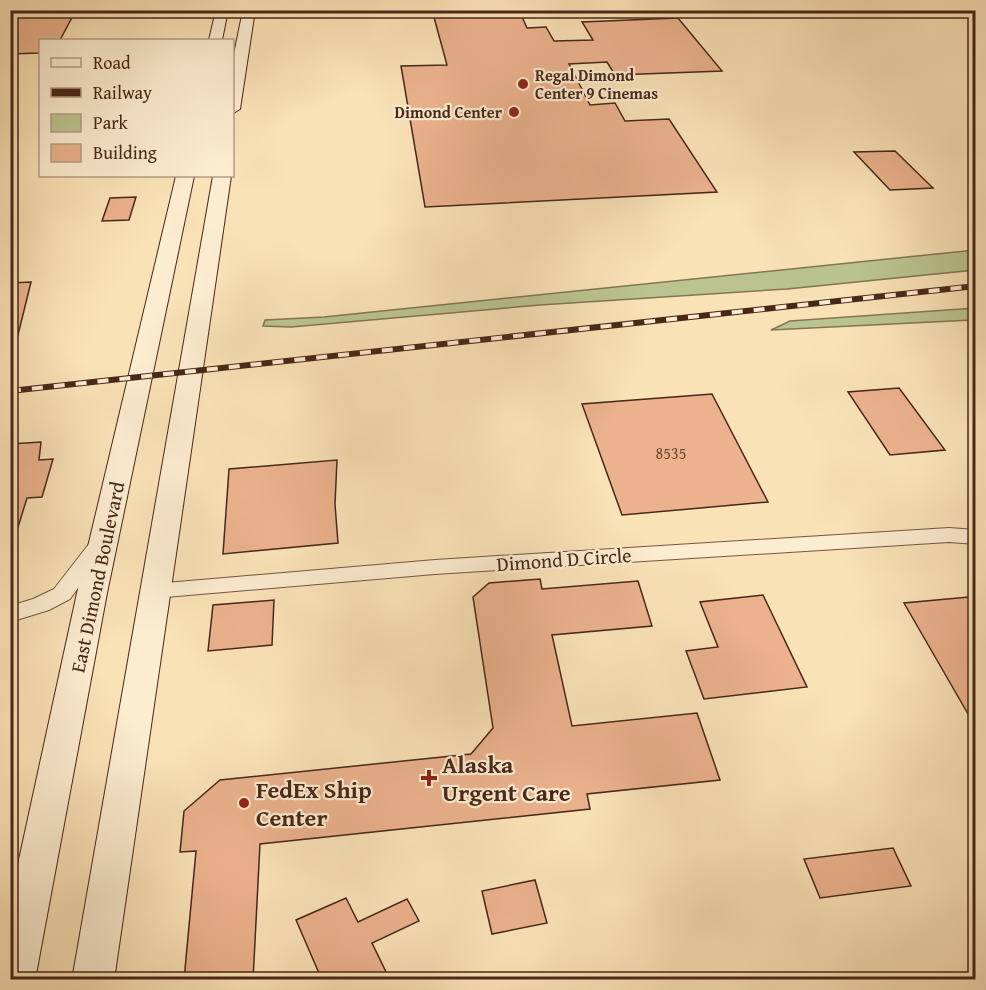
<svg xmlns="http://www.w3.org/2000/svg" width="986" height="990" font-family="'Gentium Book Plus',serif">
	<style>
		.green { fill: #bbc490; stroke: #827654; stroke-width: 1.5 }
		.building { fill: #ebb28d; stroke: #482719; stroke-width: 1.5 }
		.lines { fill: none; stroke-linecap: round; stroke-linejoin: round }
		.street-casing { stroke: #745640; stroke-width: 2 }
		.secondary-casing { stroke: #482719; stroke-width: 2 }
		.street { fill: #fcecd0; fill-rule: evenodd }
		.secondary { fill: #fcecd0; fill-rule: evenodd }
		.rail-casing { stroke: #482719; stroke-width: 6 }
		.rail { stroke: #fcecd0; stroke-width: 4; stroke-dasharray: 11; stroke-linecap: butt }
		.poi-dot { fill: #8f2418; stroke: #fcecd0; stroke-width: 2 }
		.labels { text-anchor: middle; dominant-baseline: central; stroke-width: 4.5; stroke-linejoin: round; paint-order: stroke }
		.far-poi-label { font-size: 16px; font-weight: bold; fill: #482719; stroke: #fcecd0; text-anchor: start }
		.number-label { font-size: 16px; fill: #714a36 }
		.street-label { font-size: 20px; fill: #482719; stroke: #fcecd0 }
		.near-poi-label { font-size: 24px; font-weight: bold; fill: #482719; stroke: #fcecd0; text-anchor: start }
	</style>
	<rect width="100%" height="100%" fill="#fae2b7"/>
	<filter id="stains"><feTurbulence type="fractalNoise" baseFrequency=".00333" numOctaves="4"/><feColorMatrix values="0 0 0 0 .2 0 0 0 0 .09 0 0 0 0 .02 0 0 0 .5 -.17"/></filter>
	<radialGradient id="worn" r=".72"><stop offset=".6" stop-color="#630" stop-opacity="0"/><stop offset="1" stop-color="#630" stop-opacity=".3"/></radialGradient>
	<g class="green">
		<path d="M975 250V270L787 289 540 305 291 327 263 326 265 320 324 317Z"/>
		<path d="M975 308V319L972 320 771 330 790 321Z"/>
	</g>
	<g class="building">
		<path d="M34 10H76L60 40H40V53L10 54V17H30Z"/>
		<path d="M432 10H519L527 28 546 27 554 41 593 40 582 22 678 18 722 71 615 75 607 62 569 64 590 105 615 103 625 121 669 119 717 192 425 207 401 66 447 65Z"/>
		<path d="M895 151 933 188 890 190 854 152Z"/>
		<path d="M136 197 129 220 102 221 110 198Z"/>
		<path d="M31 282 17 339 10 338V283Z"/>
		<path d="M899 388 945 450 890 455 848 392Z"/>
		<path d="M712 394 768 502 622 515 582 404Z"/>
		<path d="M41 442 39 460 53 459 42 497 27 498 15 537H10V444Z"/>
		<path d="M337 460 335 504 338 543 223 554 229 469Z"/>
		<path d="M540 579 542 589 638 581 652 626 552 635 572 726 697 713 720 780 587 794 590 809 260 844 253 980H184L196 851 180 852 184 811 220 780 471 754 493 728 473 597 489 583Z"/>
		<path d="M763 595 807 687 704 699 686 651 718 647 700 602Z"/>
		<path d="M969 597 975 607V726L904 603Z"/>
		<path d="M274 600 272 645 208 651 213 605Z"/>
		<path d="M893 848 911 886 820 898 804 859Z"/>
		<path d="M535 880 547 923 492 934 482 891Z"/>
		<path d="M346 898 358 922 407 899 419 921 372 943 390 980H322L296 920Z"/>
	</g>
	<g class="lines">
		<defs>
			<g id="street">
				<path d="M949 528 976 530V544L949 542 435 574 154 598 146 596 143 591 146 586 154 584 435 560Z"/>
				<path d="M99 538 106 540 109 545 70 599 49 610 10 622V606L33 599 54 589 92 540Z"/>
			</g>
			<g id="secondary">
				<path d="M216 10H228L222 40H209Z"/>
				<path d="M243 10H255L240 109 232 114V64Z"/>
				<path d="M176 176H194L107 593 35 980H10V901L77 593Z"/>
				<path d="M213 176H231L114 980H72Z"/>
			</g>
		</defs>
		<use href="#street" class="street-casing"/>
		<use href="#secondary" class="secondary-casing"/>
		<use href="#street" class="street"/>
		<use href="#secondary" class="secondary"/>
		<defs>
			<path id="rail" d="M10 391 976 286"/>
		</defs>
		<use href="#rail" class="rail-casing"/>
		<use href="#rail" class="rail"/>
	</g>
	<g class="poi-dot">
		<circle cx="523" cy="84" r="6"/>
		<circle cx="514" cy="112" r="6"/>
		<path d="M426 769h6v6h6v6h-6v6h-6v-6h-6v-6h6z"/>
		<circle cx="244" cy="803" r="6"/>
	</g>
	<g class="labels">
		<g class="far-poi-label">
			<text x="535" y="75">Regal Dimond<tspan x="535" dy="18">Center 9 Cinemas</tspan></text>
			<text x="502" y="112" text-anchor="end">Dimond Center</text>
		</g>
		<g class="number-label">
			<text x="671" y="453">8535</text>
		</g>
		<g class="street-label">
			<text transform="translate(564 559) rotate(-4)">Dimond D Circle</text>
			<text transform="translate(97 577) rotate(-78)">East Dimond Boulevard</text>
		</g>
		<g class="near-poi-label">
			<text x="442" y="764">Alaska<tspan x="442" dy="28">Urgent Care</tspan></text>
			<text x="256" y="789">FedEx Ship<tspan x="256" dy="28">Center</tspan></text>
		</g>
	</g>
	<rect width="986" height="990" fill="none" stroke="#fae2b7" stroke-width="36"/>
	<rect x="12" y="12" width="962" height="966" fill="none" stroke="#482719" stroke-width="3"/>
	<rect x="18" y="18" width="950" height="954" fill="none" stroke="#482719" stroke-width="1.5"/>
	<rect x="39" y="39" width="195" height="138" fill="#fcecd0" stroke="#b49d87" stroke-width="1.5"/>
	<rect x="51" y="58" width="30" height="9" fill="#fcecd0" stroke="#b49d87" stroke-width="1.5"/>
	<text x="93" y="69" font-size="18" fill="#482719">Road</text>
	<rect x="51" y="88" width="30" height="9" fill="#482719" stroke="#b49d87" stroke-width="1.5"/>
	<text x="93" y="99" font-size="18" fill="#482719">Railway</text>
	<rect x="51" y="114" width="30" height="18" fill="#bbc490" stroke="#b49d87" stroke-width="1.5"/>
	<text x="93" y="129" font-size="18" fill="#482719">Park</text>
	<rect x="51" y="144" width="30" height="18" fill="#ebb28d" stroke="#b49d87" stroke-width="1.5"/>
	<text x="93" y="159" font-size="18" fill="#482719">Building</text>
	<rect width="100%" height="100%" filter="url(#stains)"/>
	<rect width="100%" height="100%" fill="url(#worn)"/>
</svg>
